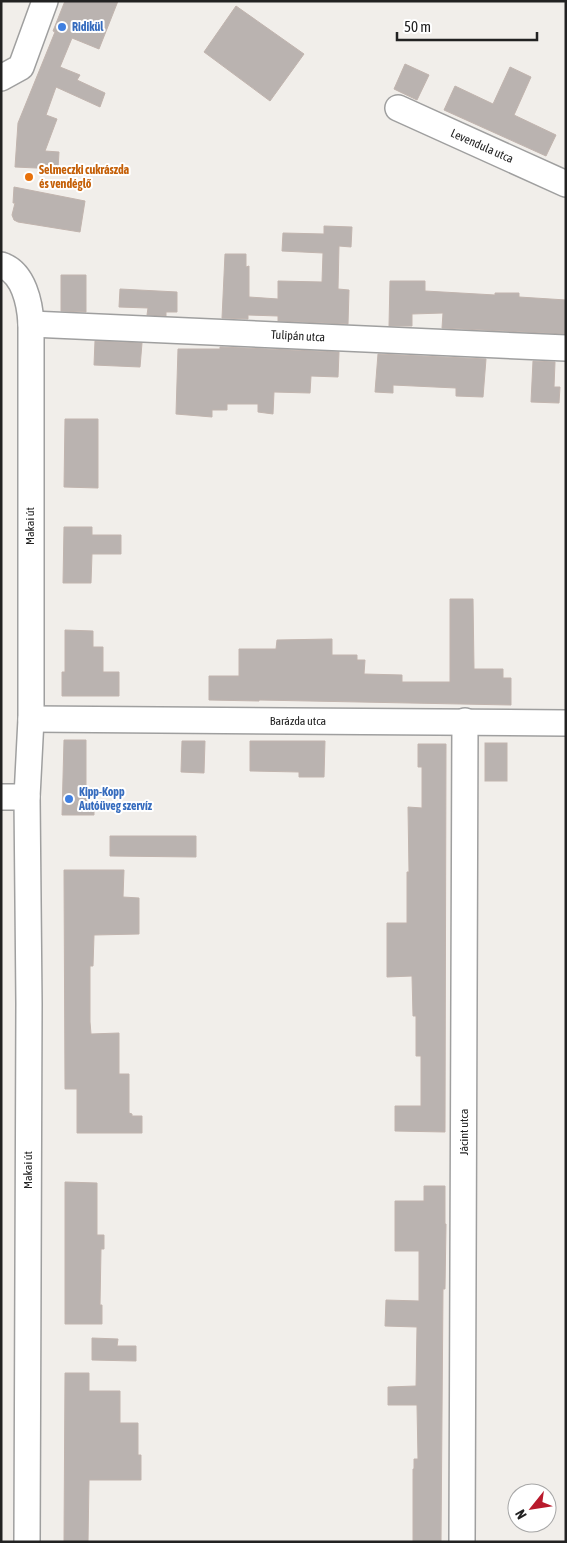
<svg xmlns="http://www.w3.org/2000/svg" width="567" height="1543" font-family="'Asap Condensed',sans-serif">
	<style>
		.building { fill: #bab3b0; stroke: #c1b4ae }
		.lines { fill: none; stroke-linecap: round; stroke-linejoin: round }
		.minor-casing { stroke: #9f9f9f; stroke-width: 28 }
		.minor { stroke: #fff; stroke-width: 25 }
		.shop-dot { fill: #3f7fe0; stroke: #fff; stroke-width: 2 }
		.food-dot { fill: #e8710a; stroke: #fff; stroke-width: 2 }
		.labels { text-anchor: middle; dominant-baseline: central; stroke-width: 4; stroke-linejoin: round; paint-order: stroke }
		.shop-label { font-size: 12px; font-weight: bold; fill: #366cbe; stroke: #fff; text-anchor: start }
		.street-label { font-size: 12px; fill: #222; stroke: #fff }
		.food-label { font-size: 12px; font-weight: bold; fill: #c56008; stroke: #fff; text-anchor: start }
	</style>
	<rect width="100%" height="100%" fill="#f1eeea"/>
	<g class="building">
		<path d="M65 1H118L99 49 72 38 60 67 80 75 77 80 105 93 100 107 56 87 46 115 57 119 45 151 59 152 58 169 15 167 18 123 55 32 53 31Z"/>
		<path d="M236 6 304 54 270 101 204 52Z"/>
		<path d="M405 64 429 75 417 100 394 89Z"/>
		<path d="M510 67 531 77 514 115 556 135 546 156 444 110 455 86 493 104Z"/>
		<path d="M14 187 85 201 80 232 18 222 14 220 12 215 15 203H13Z"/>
		<path d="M324 226 352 227 351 247 339 246 338 289 349 290 348 324 278 321V316L248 315V319L222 318 225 254H246V267L249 266V297L278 299V281L322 282 323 253 282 251 283 233 324 234Z"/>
		<path d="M61 275H86V312L61 311Z"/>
		<path d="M390 281H425V291L495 295V293H519V297L566 300V334L442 328 443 313 412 314V326H389Z"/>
		<path d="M120 289 177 292V312H166V316L147 315 148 308 119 307Z"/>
		<path d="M95 341 142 343 140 367 94 365Z"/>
		<path d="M220 347 339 352 338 377 311 376 310 393 274 392 273 414 258 412V404H227V410H212V417L176 414 178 349H220Z"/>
		<path d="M378 354 486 359 483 397 456 396V388L393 385V393L375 392Z"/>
		<path d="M533 361 555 362 554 387H560L559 403 531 402Z"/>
		<path d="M65 419H98V488L64 487Z"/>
		<path d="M64 527H92V535H121V554H92L91 583H63Z"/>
		<path d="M450 599H473L474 669H503V678H511V705L259 700V701L209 700V676H239V649H276L277 640 332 639V655H357V660H365L364 674 402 675V682H450Z"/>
		<path d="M65 630 93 631V647H103V672H119V696H62V672H65Z"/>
		<path d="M64 740H86V788H94V815H62Z"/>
		<path d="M182 741H205L204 773 181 772Z"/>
		<path d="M250 741H325L324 777H299V772L250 771Z"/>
		<rect x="485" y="743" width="22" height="38"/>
		<path d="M418 744H446L445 1132 395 1131V1106H421V1056H416V1016H413L412 976 387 977V923H407V872H409L408 807 422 808V767H418Z"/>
		<path d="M110 836H196V857L110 856Z"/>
		<path d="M64 870H124L123 897 139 898V934L94 935 93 966H90V1022L91 1034 119 1033V1074H129V1113L132 1114V1116H142V1133H77V1089H65Z"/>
		<path d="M65 1182 97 1183V1235H104V1249H101L100 1305H102V1324H65Z"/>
		<path d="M424 1186H445V1224H446L445 1289H443L441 1542H413V1469H414V1459H418L417 1405H388V1387L416 1386 417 1327 385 1326 386 1300 419 1301V1251H395V1201H424Z"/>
		<path d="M92 1338 118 1339 117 1346H136V1361L92 1360Z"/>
		<path d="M65 1373H89V1391H120V1423H138V1455H141V1480H89L88 1542H64Z"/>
	</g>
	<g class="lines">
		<defs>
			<g id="minor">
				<path d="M1 78 21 67 45 1"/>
				<path d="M398 108 566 184"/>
				<path d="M1 265C24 272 30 304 31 324V719L27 797 29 1004 27 1542"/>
				<path d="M31 324 566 348"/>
				<path d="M31 719 566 723"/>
				<path d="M1 797H27"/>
				<path d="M462 1542 465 721"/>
			</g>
		</defs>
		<use href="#minor" class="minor-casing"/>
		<use href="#minor" class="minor"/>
	</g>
	<g class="shop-dot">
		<circle cx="62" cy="27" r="5"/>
		<circle cx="69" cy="799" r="5"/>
	</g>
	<circle class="food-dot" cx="29" cy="177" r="5"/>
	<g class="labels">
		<g class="shop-label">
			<text x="72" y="27">Ridikül</text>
			<text x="79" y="792">Kipp-Kopp<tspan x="79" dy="14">Autóüveg szervíz</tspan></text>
		</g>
		<g class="street-label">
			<text transform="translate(482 146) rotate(24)">Levendula utca</text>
			<text transform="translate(298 336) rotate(3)">Tulipán utca</text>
			<text transform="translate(30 526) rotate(-90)">Makai út</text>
			<text x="298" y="721">Barázda utca</text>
			<text transform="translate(464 1132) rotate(-90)">Jácint utca</text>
			<text transform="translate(28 1170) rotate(-90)">Makai út</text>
		</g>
		<g class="food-label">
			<text x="39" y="170">Selmeczki cukrászda<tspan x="39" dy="14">és vendéglő</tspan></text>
		</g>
	</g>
	<rect width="567" height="1543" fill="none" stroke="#222222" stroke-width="5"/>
	<g transform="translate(532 1508) rotate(240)"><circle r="24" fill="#ffffff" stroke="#a7a7a7"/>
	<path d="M0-4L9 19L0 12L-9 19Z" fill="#b91a2c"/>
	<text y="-8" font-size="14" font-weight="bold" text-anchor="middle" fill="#222222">N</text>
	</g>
	<path d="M397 32v8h140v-8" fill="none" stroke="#222222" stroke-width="2.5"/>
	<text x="404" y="32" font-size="15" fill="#222222" stroke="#ffffff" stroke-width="4" paint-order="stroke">50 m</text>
</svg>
